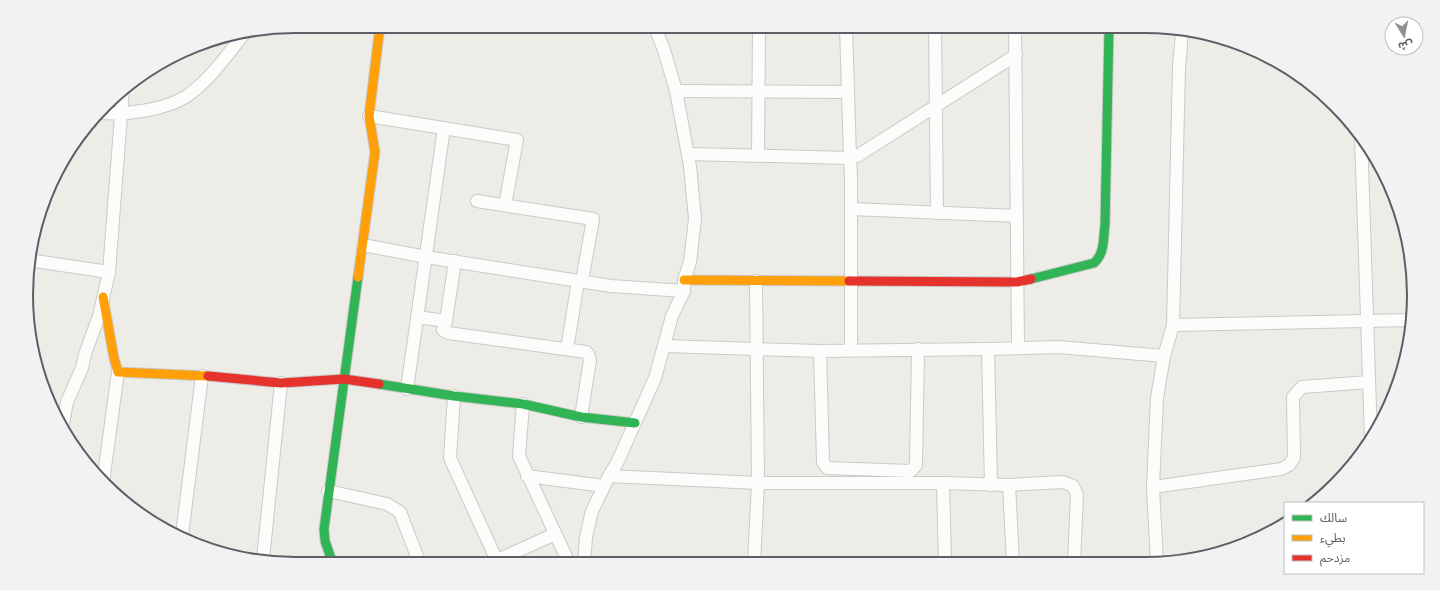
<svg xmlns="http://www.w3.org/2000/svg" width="1440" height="590" font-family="'Open Sans','Noto Sans Arabic',sans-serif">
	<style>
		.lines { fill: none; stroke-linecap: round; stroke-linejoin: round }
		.street-casing { stroke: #cacac9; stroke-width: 14 }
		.fast-casing { stroke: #c9c9c8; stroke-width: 11 }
		.slow-casing { stroke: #c9c9c8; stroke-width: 11 }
		.jam-casing { stroke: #c9c9c8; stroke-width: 11 }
		.street { stroke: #fcfcfb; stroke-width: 12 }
		.fast { stroke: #30b455; stroke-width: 9 }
		.slow { stroke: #ff9f0a; stroke-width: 9 }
		.jam { stroke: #e5322d; stroke-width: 9 }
		.rim { fill: none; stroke: #5c6066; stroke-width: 2 }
	</style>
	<rect width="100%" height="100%" fill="#edece7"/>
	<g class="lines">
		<defs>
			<g id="street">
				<path d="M846 26 850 158 859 155 865 151 1016 55"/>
				<path d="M935 26 937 213"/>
				<path d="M1015 26 1018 348"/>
				<path d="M676 91 848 92"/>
				<path d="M101 113C127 115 165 110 187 96 208 82 228 54 243 35"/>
				<path d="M369 116 517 140 505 205"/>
				<path d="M1361 135 1371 439"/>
				<path d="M688 154 850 158 851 176V349"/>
				<path d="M758 156 759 26"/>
				<path d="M477 201 593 219 582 281"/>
				<path d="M851 209 1017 216"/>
				<path d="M363 245 426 257 611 286 684 291"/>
				<path d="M28 260 109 272 123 89"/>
				<path d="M455 261 446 321 443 330 448 333 586 352 588 354 590 360 581 417"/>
				<path d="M417 317 446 321"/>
				<path d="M1173 325 1412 320"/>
				<path d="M664 346 820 351 988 349 1058 347 1164 356"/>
				<path d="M567 349 578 281"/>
				<path d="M988 349 991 485"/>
				<path d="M820 351 823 462 827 468 911 471 916 465 918 349"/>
				<path d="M407 389 444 128"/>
				<path d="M454 396 450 458 497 561"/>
				<path d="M523 404 519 456 569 563"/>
				<path d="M62 429 67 402 82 368 85 354 99 316 109 272"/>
				<path d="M527 476 604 486"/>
				<path d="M609 476 758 483 756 281"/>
				<path d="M103 482 118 372"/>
				<path d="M943 483 945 562"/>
				<path d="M1009 485 1013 562"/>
				<path d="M1153 487 1281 469 1289 465 1294 458 1293 397 1302 387 1369 382"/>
				<path d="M328 491 387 504 400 512 420 564"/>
				<path d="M182 535 202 376"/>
				<path d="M263 559 281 383"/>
				<path d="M1157 562 1153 487 1157 398 1164 356 1173 325 1179 68 1182 32"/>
				<path d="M491 563 555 534"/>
				<path d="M584 563 586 537 592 511 609 476 617 463 655 378 672 316 684 291V280L690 262 695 219 690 166 676 91 664 50 656 30 653 26"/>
				<path d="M754 563 758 483H943L1009 485 1063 482 1073 486 1077 495 1074 562"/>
			</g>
			<g id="fast">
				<path d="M1031 279 1094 263C1105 253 1103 239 1105 225L1109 26"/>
				<path d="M379 384 454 396 523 404 581 417 635 423"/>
				<path d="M333 564 325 541 324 529 358 277"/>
			</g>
			<g id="slow">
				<path d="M358 277 375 152 369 116 380 26"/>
				<path d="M684 280 849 281"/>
				<path d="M103 297 114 358 118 372 208 376"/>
			</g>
			<g id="jam">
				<path d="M849 281 1017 282 1031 279"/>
				<path d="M208 376 281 383 344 379 379 384"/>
			</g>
		</defs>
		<use href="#street" class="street-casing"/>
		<use href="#fast" class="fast-casing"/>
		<use href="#slow" class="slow-casing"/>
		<use href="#jam" class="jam-casing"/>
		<use href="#street" class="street"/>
		<use href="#fast" class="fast"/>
		<use href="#slow" class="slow"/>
		<use href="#jam" class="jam"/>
	</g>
	<path d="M0 0H1440V590H0ZM295 33H1145A262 262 0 0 1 1407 295V295A262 262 0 0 1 1145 557H295A262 262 0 0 1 33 295V295A262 262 0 0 1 295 33Z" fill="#f2f2f3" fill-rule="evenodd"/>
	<path class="rim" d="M295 33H1145A262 262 0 0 1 1407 295V295A262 262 0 0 1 1145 557H295A262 262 0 0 1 33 295V295A262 262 0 0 1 295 33Z"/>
	<rect x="1284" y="502" width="140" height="72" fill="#ffffff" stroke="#bebfc2"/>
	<rect x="1292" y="515" width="20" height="6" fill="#30b455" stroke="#bebfc2"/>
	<text x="1320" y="522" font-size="12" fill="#5c6066">سالك</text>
	<rect x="1292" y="535" width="20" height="6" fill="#ff9f0a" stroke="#bebfc2"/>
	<text x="1320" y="542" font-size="12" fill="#5c6066">بطيء</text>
	<rect x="1292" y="555" width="20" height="6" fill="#e5322d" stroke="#bebfc2"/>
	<text x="1320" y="562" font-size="12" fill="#5c6066">مزدحم</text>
	<g transform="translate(1404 36) rotate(170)"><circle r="19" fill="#ffffff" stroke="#bebfc2"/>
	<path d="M0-3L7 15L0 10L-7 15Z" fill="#8f9193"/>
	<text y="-6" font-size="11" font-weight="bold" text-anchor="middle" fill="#5c6066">ش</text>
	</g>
</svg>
